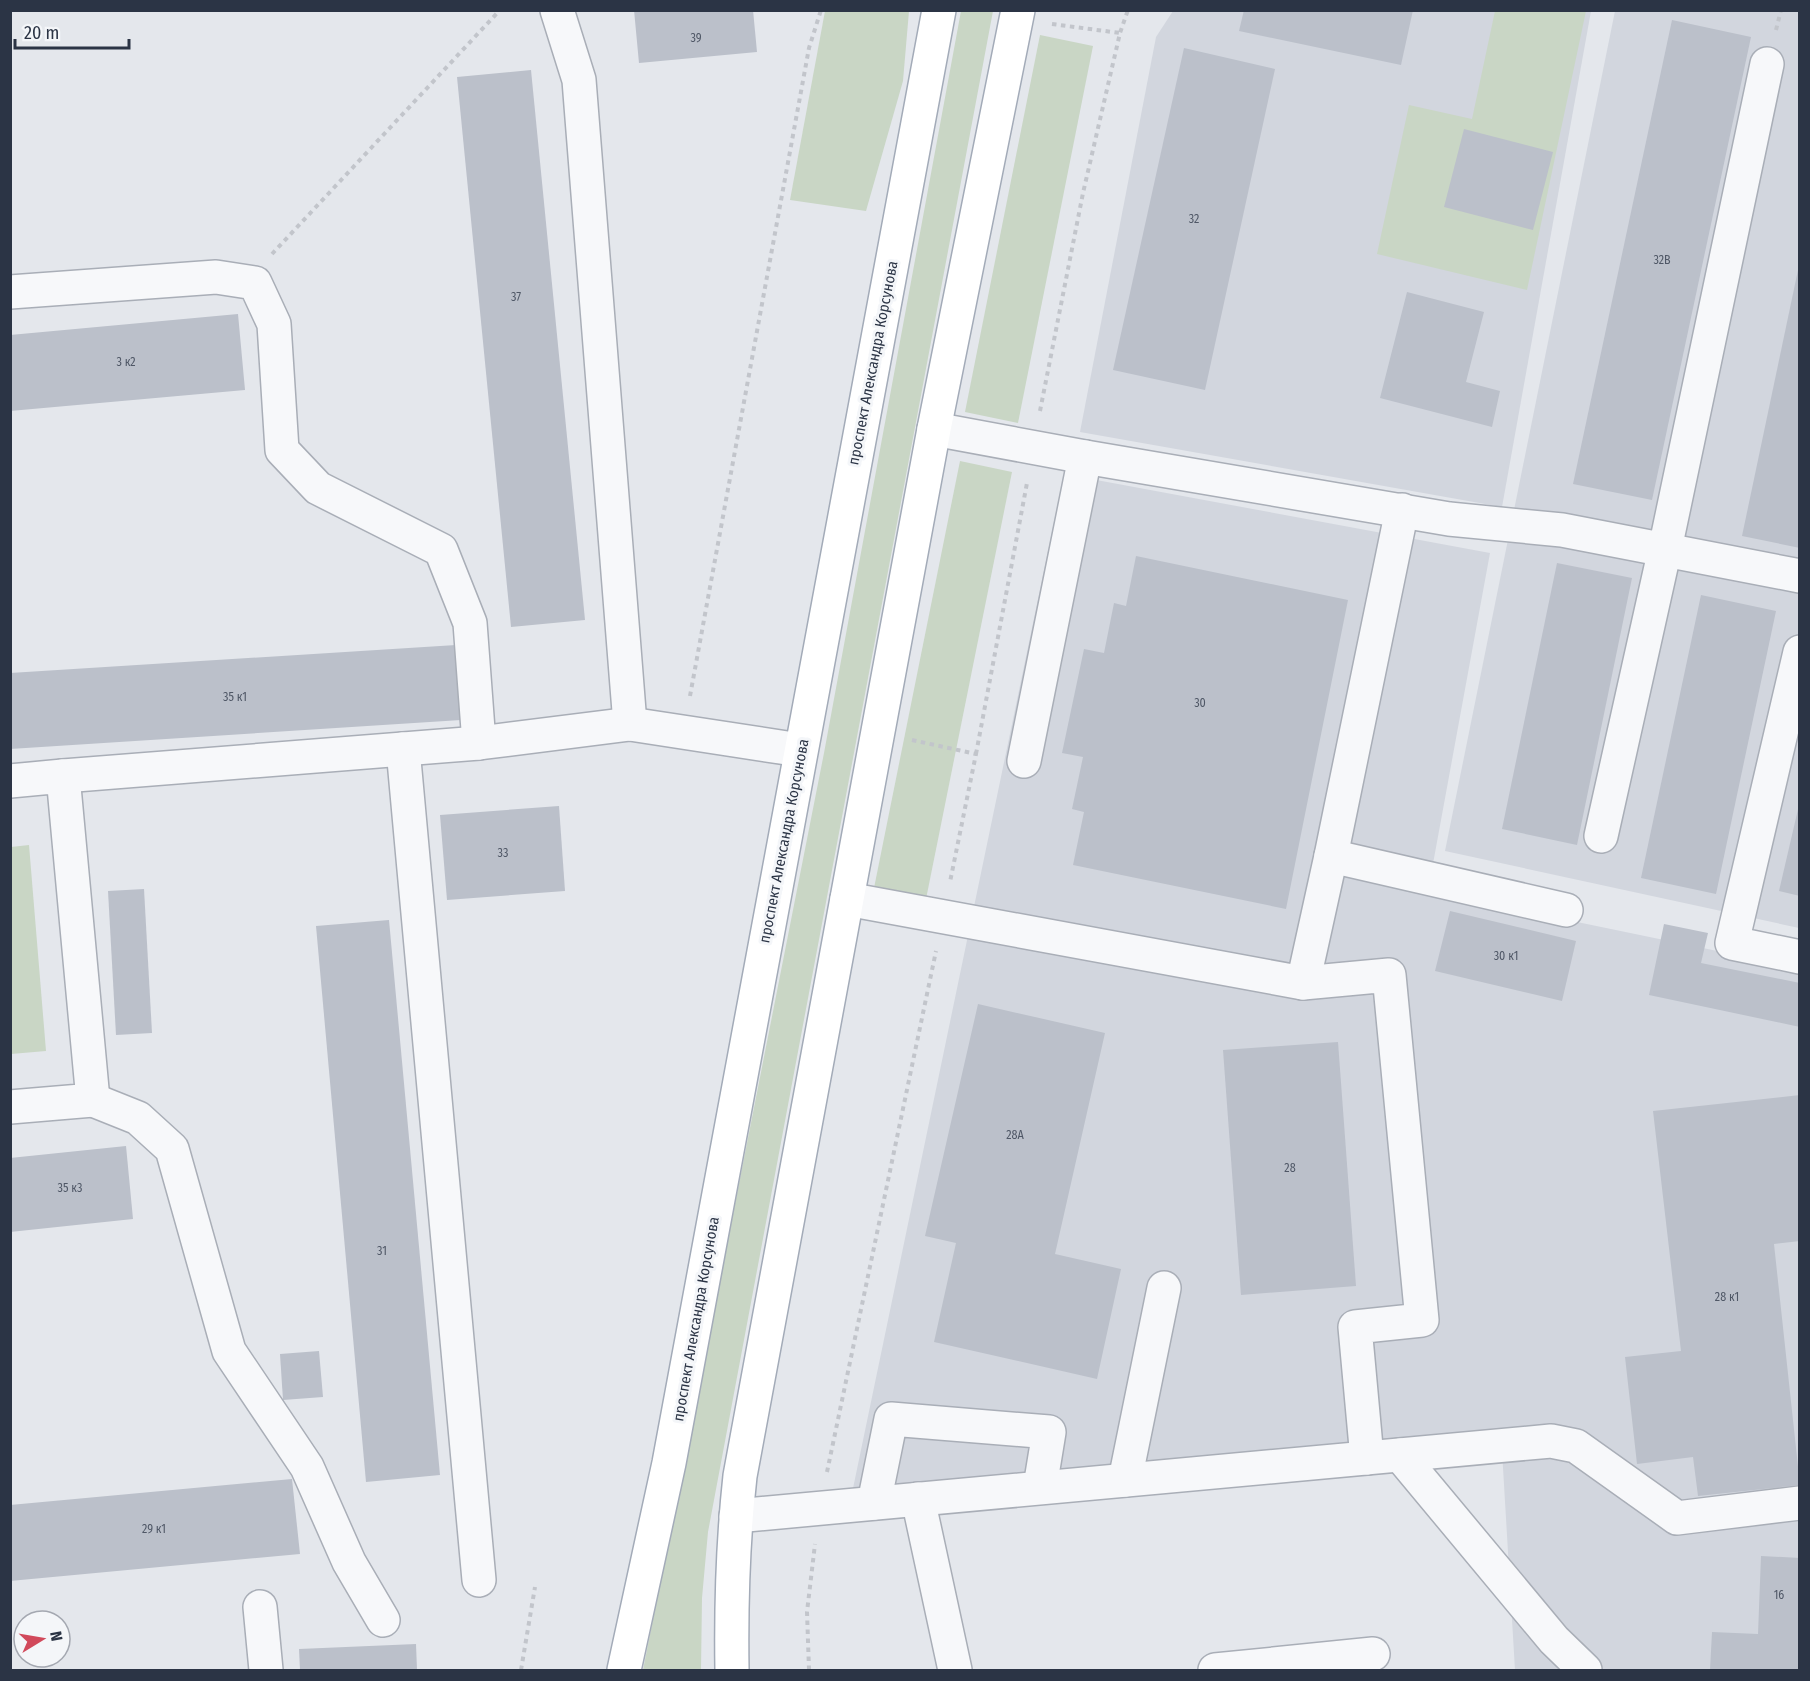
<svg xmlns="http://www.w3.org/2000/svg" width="1810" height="1681" font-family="'Fira Sans Condensed',sans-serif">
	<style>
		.built { fill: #d2d6de }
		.green { fill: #c9d6c5 }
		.building { fill: #bbc0ca }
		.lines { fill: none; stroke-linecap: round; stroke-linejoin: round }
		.minor-casing { stroke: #a9aeb7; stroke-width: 36 }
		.major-casing { stroke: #a3abb8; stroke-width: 36 }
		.path { stroke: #c2c5cb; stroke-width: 4; stroke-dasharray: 4.5 4.5; stroke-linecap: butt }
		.minor { stroke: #f7f8fa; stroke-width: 33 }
		.major { stroke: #fff; stroke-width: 33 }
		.labels { text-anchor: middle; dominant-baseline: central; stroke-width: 6; stroke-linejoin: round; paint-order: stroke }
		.number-label { font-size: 12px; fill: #4f5766 }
		.street-label { font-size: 15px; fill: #2b3445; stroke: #f4f6f9 }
	</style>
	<rect width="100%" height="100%" fill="#e4e7ec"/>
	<g class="built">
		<path d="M1173 11H1591L1502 507 1080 432 1156 37Z"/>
		<path d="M1615 11H1799V928L1445 851Z"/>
		<path d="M1064 474 1490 553 1428 891 1799 968V1670H1515L1501 1434 851 1498Z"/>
	</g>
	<g class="green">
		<path d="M825 11H909L903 81 866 211 790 200Z"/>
		<path d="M961 11H993L708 1532 702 1598 701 1670H643L824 753Z"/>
		<path d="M1495 11H1586L1527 290 1377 254 1409 105 1472 119Z"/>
		<path d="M1040 35 1093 46 1018 423 965 412Z"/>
		<path d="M960 461 1012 472 925 904 873 893Z"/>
		<path d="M29 845 46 1051 11 1054V847Z"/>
	</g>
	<g class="building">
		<path d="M634 10H753L757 52 639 63Z"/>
		<path d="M1244 10H1413L1401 65 1239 31Z"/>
		<path d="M1672 20 1751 37 1652 500 1573 484Z"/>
		<path d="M1184 48 1275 69 1205 390 1113 370Z"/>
		<path d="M531 70 585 620 511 627 457 77Z"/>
		<path d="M1464 129 1553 152 1533 230 1444 207Z"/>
		<path d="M1798 270H1800V548L1742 536Z"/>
		<path d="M1407 292 1484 312 1466 382 1500 391 1492 427 1380 398Z"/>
		<path d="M238 314 245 390 10 411V335Z"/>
		<path d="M1136 556 1348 600 1286 909 1073 865 1084 812 1072 809 1083 757 1062 753 1084 649 1104 653 1114 603 1126 606Z"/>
		<path d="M1557 563 1632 578 1577 845 1502 829Z"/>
		<path d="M1701 595 1776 611 1716 894 1641 878Z"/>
		<path d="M456 645 461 720 10 749V673Z"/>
		<path d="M1799 805H1800V896L1779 891Z"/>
		<path d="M559 806 565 891 447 900 440 815Z"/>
		<path d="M144 889 152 1033 116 1035 108 891Z"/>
		<path d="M1450 911 1576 941 1562 1001 1435 971Z"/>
		<path d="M389 920 440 1475 366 1482 316 926Z"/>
		<path d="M1664 924 1708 933 1701 963 1800 983V1027L1649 995Z"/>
		<path d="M978 1004 1105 1033 1055 1254 1121 1269 1097 1379 934 1342 956 1243 925 1236Z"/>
		<path d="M1338 1042 1356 1286 1241 1295 1223 1050Z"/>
		<path d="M1800 1095V1241L1774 1244 1800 1485 1698 1496 1693 1457 1637 1464 1625 1357 1681 1351 1653 1111Z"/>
		<path d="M126 1146 133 1219 10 1232V1158Z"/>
		<path d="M319 1351 323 1397 283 1400 280 1354Z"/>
		<path d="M292 1479 300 1554 10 1581V1505Z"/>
		<path d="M1761 1556 1800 1558V1670H1710L1712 1632 1758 1634Z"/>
		<path d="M416 1644 417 1670H300L299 1649Z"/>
	</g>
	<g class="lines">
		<defs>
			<g id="minor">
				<path d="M557 10 579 80 630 724"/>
				<path d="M10 292 216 277 255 283 274 324 282 450 318 488 441 550 470 623 479 743"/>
				<path d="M934 429 1085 457 1449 519 1562 530 1800 576"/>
				<path d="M1800 652 1732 943 1800 957"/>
				<path d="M403 749 479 1580"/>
				<path d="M1024 761 1085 457"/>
				<path d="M63 776 479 743 630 724 800 750"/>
				<path d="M10 781 63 776 93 1100 10 1107"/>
				<path d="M1601 836 1665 549 1767 64"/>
				<path d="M1331 856 1566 910"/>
				<path d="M847 899 1303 983 1331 856 1402 510"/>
				<path d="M1303 983 1389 975 1422 1320 1355 1327 1367 1458"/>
				<path d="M93 1100 138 1118 172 1149 229 1351 307 1467 349 1562 383 1620"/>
				<path d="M1400 1455 1554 1640 1585 1670"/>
				<path d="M1125 1480 1164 1288"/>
				<path d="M918 1499 955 1670"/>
				<path d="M874 1503 891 1419 1049 1432 1040 1487"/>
				<path d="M736 1516 1551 1441 1576 1446 1677 1518 1800 1503"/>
				<path d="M260 1607 266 1670"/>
				<path d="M1215 1670 1373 1654"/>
			</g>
			<g id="major">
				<path d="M624 1670 669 1463 939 10"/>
				<path d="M732 1670C731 1606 733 1540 740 1476L934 429 1018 10"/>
			</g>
		</defs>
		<use href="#minor" class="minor-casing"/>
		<use href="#major" class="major-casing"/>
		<g class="path">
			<path d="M1052 24 1120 33"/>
			<path d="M1776 30 1781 10"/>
			<path d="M272 254 500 10"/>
			<path d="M1040 411 1083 193 1120 33 1128 10"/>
			<path d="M690 696 809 48 821 10"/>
			<path d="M912 740 976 754 950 882"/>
			<path d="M976 754 1027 483"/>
			<path d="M827 1472 936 951"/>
			<path d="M521 1670 535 1587"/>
			<path d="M809 1670 807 1612 815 1544"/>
		</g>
		<use href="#minor" class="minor"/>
		<use href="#major" class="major"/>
	</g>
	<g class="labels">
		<g class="number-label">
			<text x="696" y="38">39</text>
			<text x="1194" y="219">32</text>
			<text x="1662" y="260">32В</text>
			<text x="516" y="297">37</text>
			<text x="126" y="362">3 к2</text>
			<text x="235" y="697">35 к1</text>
			<text x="1200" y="703">30</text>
			<text x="503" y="853">33</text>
			<text x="1506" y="956">30 к1</text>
			<text x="1015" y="1135">28А</text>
			<text x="1290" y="1168">28</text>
			<text x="70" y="1188">35 к3</text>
			<text x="382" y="1251">31</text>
			<text x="1727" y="1297">28 к1</text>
			<text x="154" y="1529">29 к1</text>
			<text x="1779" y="1595">16</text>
		</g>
		<g class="street-label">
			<text transform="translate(873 363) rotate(-79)">проспект Александра Корсунова</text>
			<text transform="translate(784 841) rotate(-79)">проспект Александра Корсунова</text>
			<text transform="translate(696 1319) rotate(-80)">проспект Александра Корсунова</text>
		</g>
	</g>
	<rect width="1810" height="1681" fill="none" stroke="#2b3445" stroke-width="24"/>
	<g transform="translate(42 1639) rotate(79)"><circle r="28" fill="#f4f6f9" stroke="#a4a8b1" stroke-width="1.5"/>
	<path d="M0-4.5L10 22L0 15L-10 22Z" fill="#d1495b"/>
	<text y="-9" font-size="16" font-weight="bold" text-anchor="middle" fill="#2b3445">N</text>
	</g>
	<path d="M15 39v9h114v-9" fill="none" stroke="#2b3445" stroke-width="3"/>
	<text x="24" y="39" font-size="18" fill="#2b3445" stroke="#f4f6f9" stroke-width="4.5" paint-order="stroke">20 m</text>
</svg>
